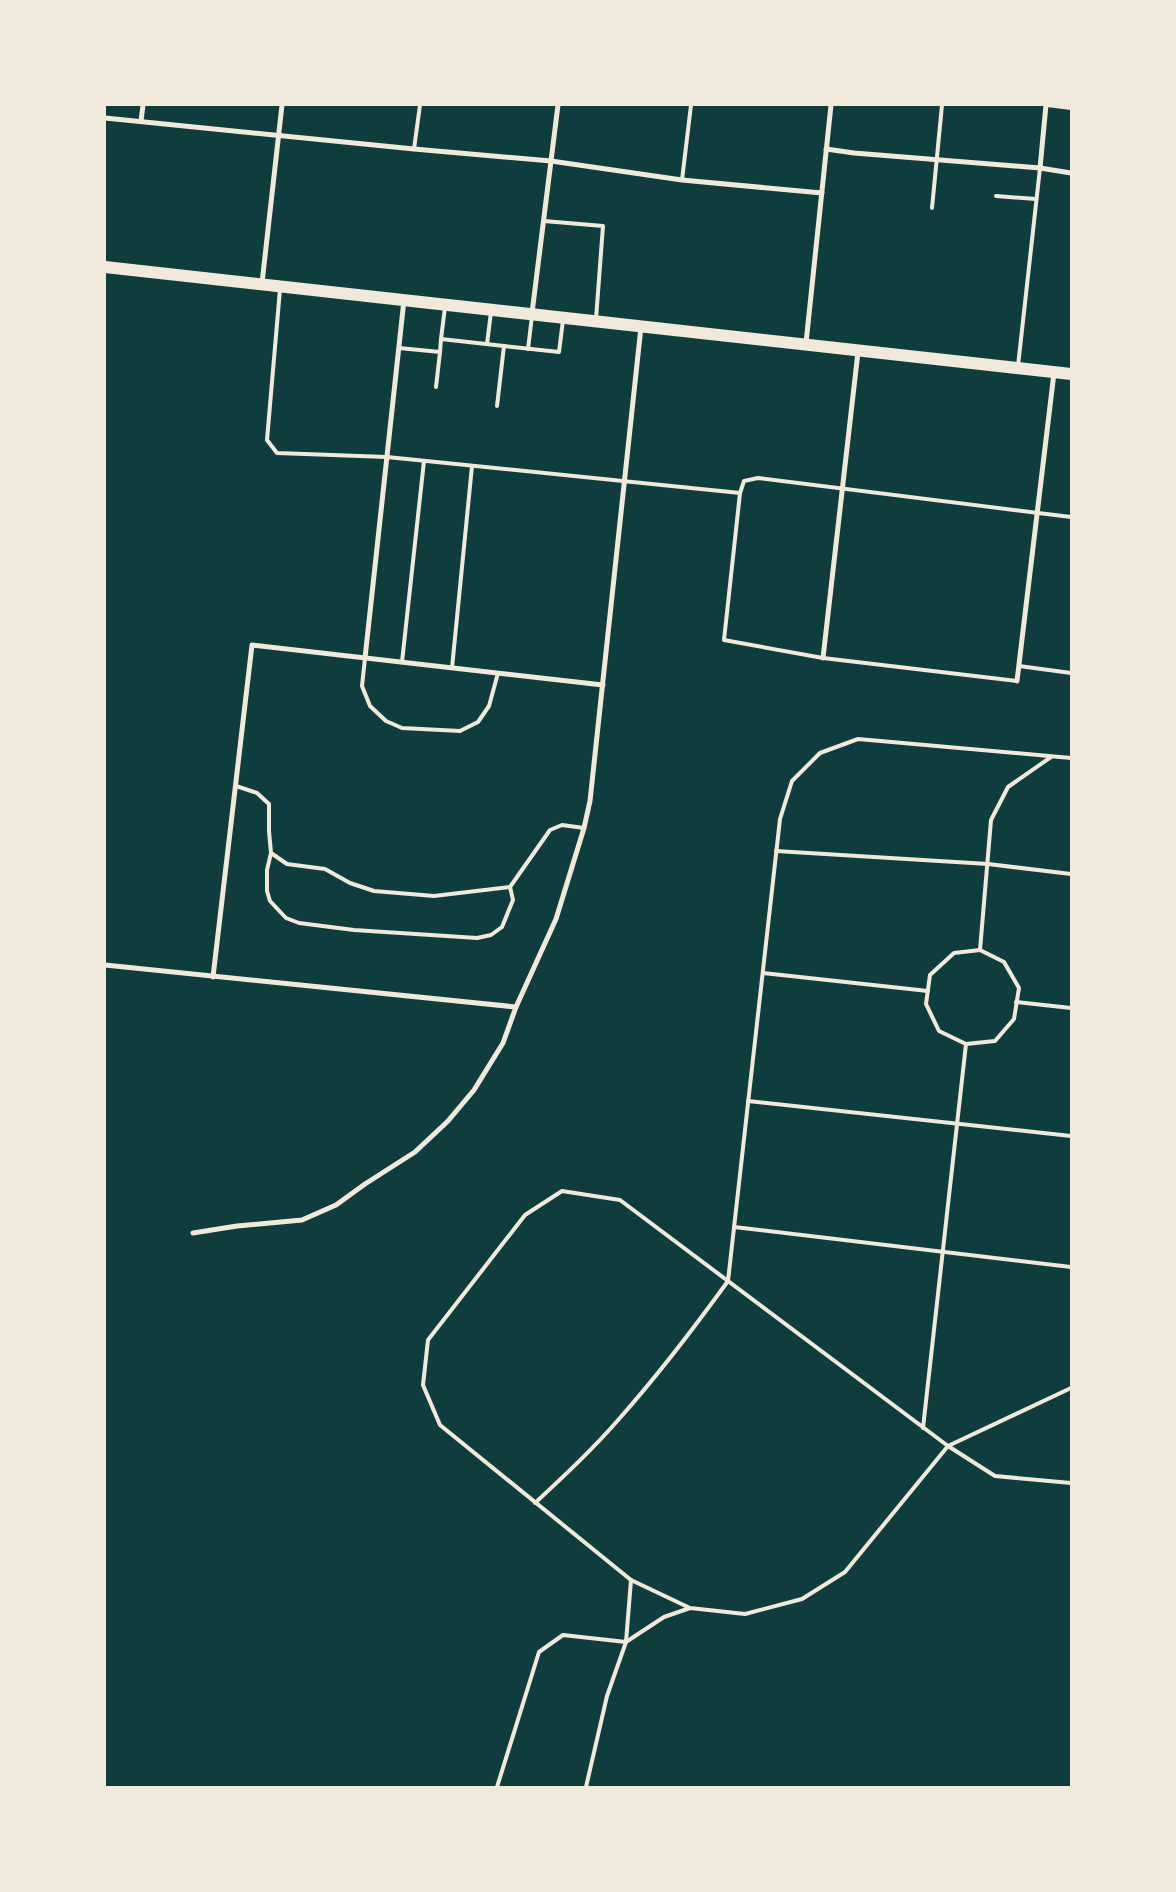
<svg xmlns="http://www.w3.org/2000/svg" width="1176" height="1892" font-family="'Nunito Sans',sans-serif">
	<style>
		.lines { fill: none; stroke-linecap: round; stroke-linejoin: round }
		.service { stroke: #f1e9da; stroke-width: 4 }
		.minor { stroke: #f1e9da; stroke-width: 5 }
		.primary { stroke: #f1e9da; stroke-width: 12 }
	</style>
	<rect width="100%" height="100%" fill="#0f3d3e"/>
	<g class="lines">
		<g class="service">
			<path d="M1047 105 1071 108"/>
			<path d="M414 149 420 105"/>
			<path d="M682 180 691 105"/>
			<path d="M996 196 1036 199"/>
			<path d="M932 208 942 105"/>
			<path d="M544 221 603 226 596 319"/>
			<path d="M280 289 267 440 277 453 387 457 740 493"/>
			<path d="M441 339 445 307"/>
			<path d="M487 344 491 312"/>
			<path d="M504 346 559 352 563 320"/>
			<path d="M399 348 440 352 436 387"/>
			<path d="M528 349 532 316"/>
			<path d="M440 352 441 339 504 346 497 406"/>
			<path d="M1018 366 1040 168"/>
			<path d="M365 658 362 686 370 706 386 721 402 728 460 731 478 722 489 706 498 673"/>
			<path d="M402 662 424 461"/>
			<path d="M1019 666 1071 673"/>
			<path d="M452 668 472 466"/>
			<path d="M1017 681 823 658 724 640 740 493 744 481 758 478 1071 517"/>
			<path d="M236 786 257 793 269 804V831L271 853 287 864 325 869 350 883 374 891 434 896 510 887 550 830 562 825 584 828"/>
			<path d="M776 851 988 864 1071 874"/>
			<path d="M271 853 267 870V891L270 901 286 918 299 923 354 930 477 938 491 935 502 927 513 900 510 887"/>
			<path d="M980 950 991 820 1008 787 1051 757"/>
			<path d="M763 973 928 991"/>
			<path d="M1016 1002 1071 1008"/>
			<path d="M748 1101 1071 1136"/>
			<path d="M734 1227 1071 1267"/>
			<path d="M1071 1388 948 1446 995 1476 1071 1483"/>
			<path d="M923 1428 966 1044 939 1031 926 1004 930 975 954 953 980 950 1004 962 1019 988 1014 1019 995 1041 966 1044"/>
			<path d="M535 1503C564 1476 593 1449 619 1419 658 1375 694 1328 728 1281L780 819 792 781 820 753 858 739 1071 758"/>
			<path d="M497 1787 539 1652 563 1635 626 1642 631 1580"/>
			<path d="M586 1787 607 1696 626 1642 664 1617 690 1608 745 1614 802 1599 845 1572 948 1446 620 1200 562 1191 525 1215 428 1340 423 1385 440 1425 631 1580 690 1608"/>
		</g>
		<g class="minor">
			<path d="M105 118 414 149 551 161 682 180 822 193"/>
			<path d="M141 121 143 105"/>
			<path d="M826 149 854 153 1040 168 1071 173"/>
			<path d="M1040 168 1046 105"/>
			<path d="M262 283 282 105"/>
			<path d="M532 313 558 105"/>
			<path d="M806 343 831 105"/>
			<path d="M365 658 404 300"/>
			<path d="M823 658 858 352"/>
			<path d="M1017 681 1054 373"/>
			<path d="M105 965 516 1007"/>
			<path d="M213 977 252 645 603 685"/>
			<path d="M193 1233 237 1226 302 1220 336 1205 365 1184 415 1152 448 1121 474 1090 503 1043 516 1007 556 919 584 828 590 801 641 327"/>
		</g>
		<path class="primary" d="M105 267 1071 374"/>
	</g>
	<rect width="1176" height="1892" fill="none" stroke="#f1e9da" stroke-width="212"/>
</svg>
